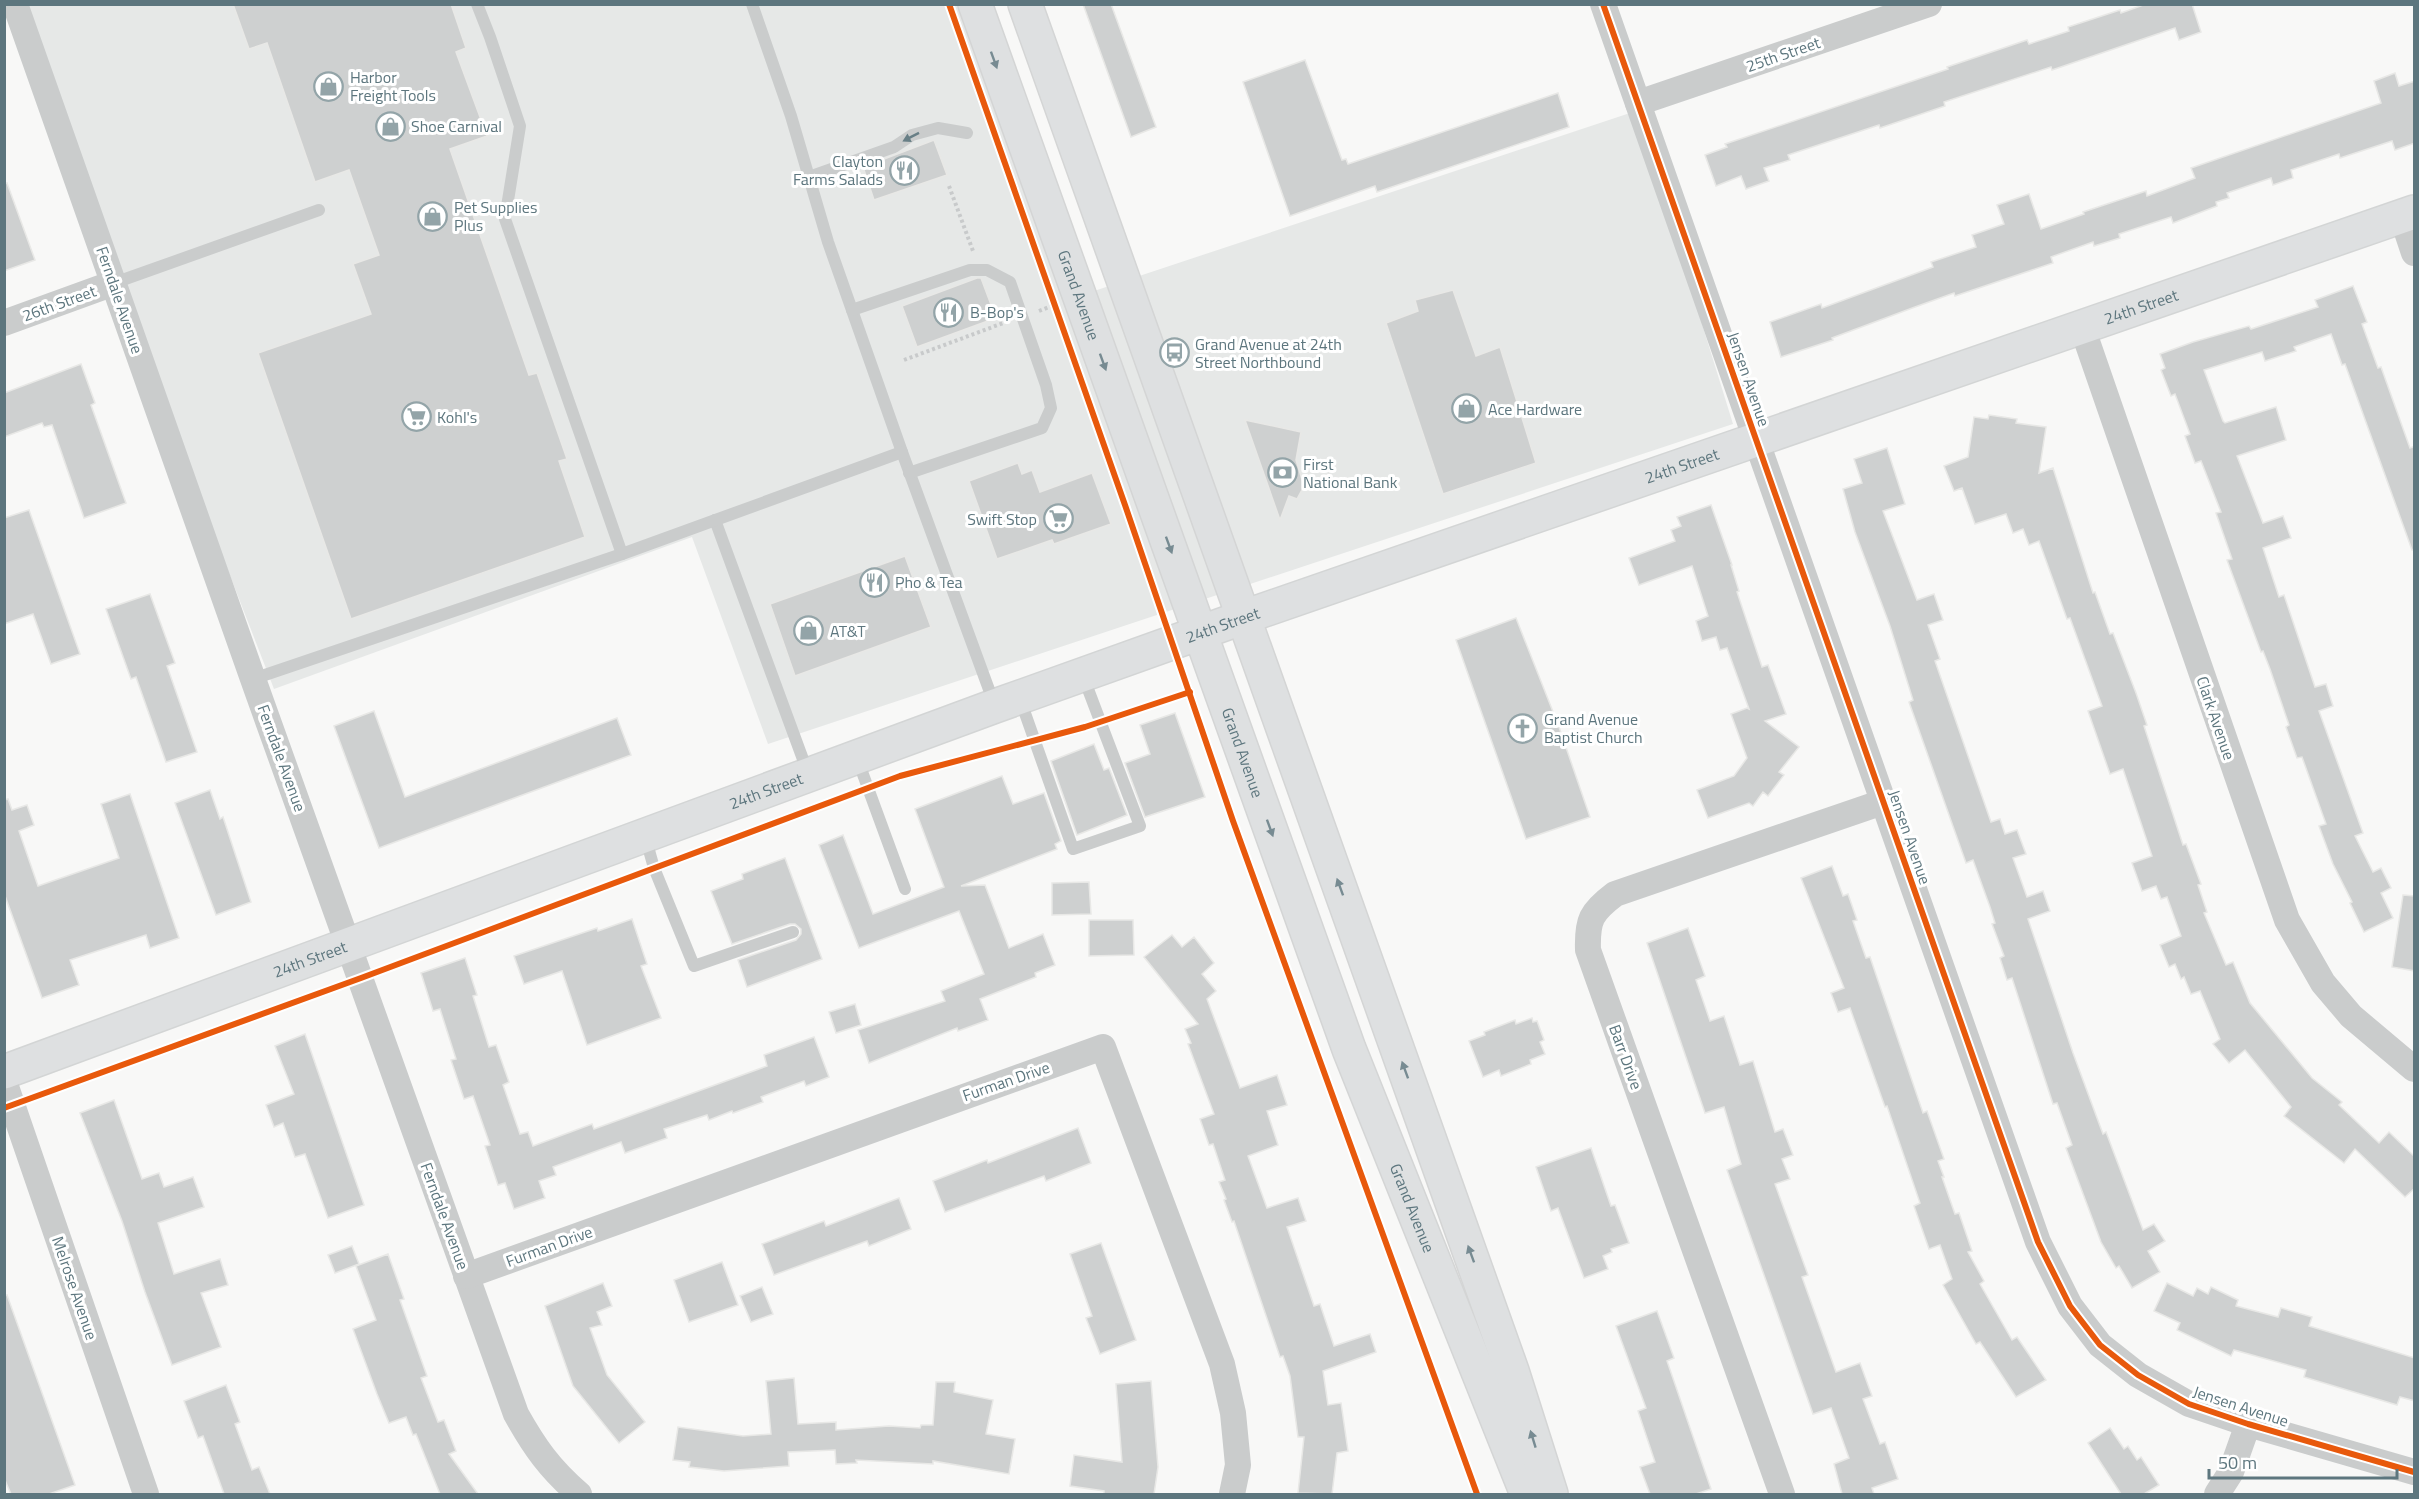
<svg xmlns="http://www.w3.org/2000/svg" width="2419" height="1499" font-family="'Titillium Web',sans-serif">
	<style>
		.built { fill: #e6e8e7 }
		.building { fill: #ced0d0; stroke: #e8e8e6; stroke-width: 1.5 }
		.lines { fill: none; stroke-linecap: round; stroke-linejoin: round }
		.secondary-casing { stroke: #d3d5d5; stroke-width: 36 }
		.primary-casing { stroke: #d4d5d5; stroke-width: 36 }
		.path { stroke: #c8cacb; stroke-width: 4; stroke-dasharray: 3 3; stroke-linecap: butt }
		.lane { stroke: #cacccc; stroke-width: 12 }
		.street { stroke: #cacccc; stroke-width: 26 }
		.secondary { stroke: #dee0e1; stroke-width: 33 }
		.primary { stroke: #dee0e1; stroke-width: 33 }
		.cycleway-casing { stroke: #fff; stroke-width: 10 }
		.cycleway { stroke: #e8590c; stroke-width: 6 }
		.oneway { fill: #778b92 }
		.oneway2 { fill: #687f86 }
		.labels { text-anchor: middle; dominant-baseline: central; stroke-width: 6; stroke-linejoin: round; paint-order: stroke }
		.street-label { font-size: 16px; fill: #5d767e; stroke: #fff }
		.poi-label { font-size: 16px; fill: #5d767e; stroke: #fff; text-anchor: start }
	</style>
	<rect width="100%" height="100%" fill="#f8f8f7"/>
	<path class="built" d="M23 5H966L1070 299 1636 111 1733 424 768 744 692 537 274 689 170 421Z"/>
	<g class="building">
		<path d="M233 4H451L466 48 456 52 487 136 450 149 529 375 537 373 567 459 559 461 585 537 351 619 258 353 371 314 353 264 379 255 349 170 315 182 267 43 249 49Z"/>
		<path d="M1083 4H1111L1156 127 1131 137Z"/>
		<path d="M2146 4H2192L2201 32 2179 40 2175 28 2052 70 2051 67 1944 102 1945 106 1880 128 1879 125 1788 155 1790 160 1764 168 1769 181 1746 189 1741 176 1716 186 1705 155 1727 147 1725 144 1948 69 1947 67 2027 40 2029 44 2069 31 2068 27 2120 10 2121 13Z"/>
		<path d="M1305 60 1342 160 1346 159 1348 164 1558 93 1569 127 1377 192 1375 186 1290 216 1243 82Z"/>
		<path d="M2395 73 2399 86 2415 81V143L2395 150 2392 141 2340 158 2339 154 2291 170 2293 178 2273 185 2271 178 2227 193 2229 198 2216 202 2217 206 2173 223 2171 217 2119 234 2120 238 2094 246 2093 242 2051 257 2053 263 1955 296 1954 293 1915 307 1832 338 1833 340 1781 357 1770 322 1821 304 1822 308 1933 267 1931 262 1976 247 1972 235 2004 224 1997 205 2029 194 2041 229 2084 214 2083 212 2146 191 2147 196 2195 178 2191 168 2381 103 2374 81Z"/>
		<path d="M934 140 947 175 874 200 863 167Z"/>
		<path d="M7 183 35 260 4 271V184Z"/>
		<path d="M977 278H981L996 318 917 347 902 306Z"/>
		<path d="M2353 286 2367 322 2362 324 2378 368 2381 367 2410 448 2415 446V550H2412L2345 364 2342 365 2331 334 2294 347 2296 351 2265 361 2262 352 2204 370 2223 421 2225 423 2276 407 2286 440 2237 456 2263 523 2283 516 2291 538 2263 548 2279 597 2284 595 2315 687 2326 684 2333 706 2319 711 2363 833 2355 836 2373 872 2381 868 2391 888 2381 893 2393 918 2364 932 2350 903 2352 902 2333 864 2319 826 2326 824 2302 757 2297 758 2286 727 2289 725 2270 669 2263 651 2261 652 2227 560 2232 559 2216 513 2221 512 2201 461 2195 463 2185 436 2190 434 2175 394 2171 396 2161 370 2165 368 2160 354 2193 342 2249 326 2251 329 2318 307 2315 300Z"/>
		<path d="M1453 290 1476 356 1500 347 1536 463 1443 494 1386 323 1418 311 1415 300Z"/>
		<path d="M81 364 95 403 91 405 126 503 84 518 52 425 44 427 42 423 4 437V393Z"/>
		<path d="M1989 415 2017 419 2016 423 2046 427 2039 473 2053 468 2093 593 2095 592 2110 634 2113 633 2136 693 2147 725 2144 726 2183 845 2186 844 2201 884 2198 885 2207 912 2204 913 2226 965 2233 962 2250 1003 2312 1078 2342 1102 2339 1105 2379 1143 2389 1132 2415 1157V1188L2405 1197 2355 1149 2344 1163 2284 1116 2291 1107 2245 1050 2229 1063 2213 1044 2220 1039 2200 991 2191 994 2184 977 2181 979 2175 964 2169 967 2160 945 2181 936 2167 897 2161 899 2156 886 2142 891 2132 863 2152 856 2123 769 2110 774 2088 711 2102 706 2070 618 2067 619 2039 541 2029 545 2023 529 2013 533 2006 514 1975 524 1962 488 1954 491 1944 466 1968 457 1974 417 1988 419Z"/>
		<path d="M1245 420 1301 432 1296 460 1304 486 1297 499 1289 496 1280 520Z"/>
		<path d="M1887 448 1905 504 1883 511 1917 600 1934 594 1943 620 1928 625 1940 659 1935 661 1991 822 2000 819 2005 834 2017 830 2026 854 2013 858 2027 897 2043 891 2050 911 2028 919 2073 1053 2103 1134 2106 1132 2143 1230 2154 1224 2165 1241 2148 1251 2160 1272 2132 1288 2119 1266 2116 1268 2101 1242 2066 1148 2072 1145 2057 1103 2053 1104 2012 978 2007 980 2000 958 2004 956 1992 924 1995 923 1990 907 1973 860 1966 863 1909 702 1913 700 1890 626 1855 532 1843 489 1862 483 1854 459Z"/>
		<path d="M1018 463 1022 474 1032 470 1040 492 1092 473 1111 524 1054 544 1052 540 997 559 969 481Z"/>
		<path d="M1711 505 1732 565H1731L1739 591 1737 592 1762 667 1768 665 1786 714 1765 721 1799 747 1779 772 1784 775 1768 796 1763 792 1753 806 1749 803 1708 818 1697 790 1734 776 1747 758 1731 714 1747 708 1749 709 1727 648 1720 650 1716 637 1702 641 1696 621 1708 616 1692 566 1639 585 1629 558 1675 541 1671 530 1681 526 1677 517Z"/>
		<path d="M29 510 80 654 51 664 33 614 4 624V518Z"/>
		<path d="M905 556 931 627 795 676 770 604Z"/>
		<path d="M150 594 175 663 167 666 197 752 166 762 136 677 131 679 106 609Z"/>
		<path d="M1516 618 1559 727 1590 817 1526 839 1456 640Z"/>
		<path d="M374 711 405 797 617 718 631 755 379 848 334 726Z"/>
		<path d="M1175 713 1205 797 1145 817 1125 763 1150 754 1140 725Z"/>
		<path d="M1094 744 1104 770 1109 768 1127 815 1077 835 1051 761Z"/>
		<path d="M1002 776 1013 804 1044 793 1061 841 1055 844 1057 849 961 886 985 885 1009 948 1043 934 1055 965 1035 973 1036 977 980 999 988 1020 958 1031 957 1028 869 1063 858 1030 945 1001 941 991 984 974 959 911 859 948 819 845 843 835 873 914 944 887 915 809Z"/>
		<path d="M210 790 220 819 223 817 251 902 216 915 175 803Z"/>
		<path d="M130 794 179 938 150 948 146 935 70 960 79 985 42 998 4 893V800L8 799 12 810 27 805 34 825 19 831 38 886 119 858 101 804Z"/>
		<path d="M785 858 822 959 747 987 738 960 796 940 801 934V929L795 924H790L732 944 711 891 743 879 742 874Z"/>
		<path d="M1832 866 1843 896 1848 894 1857 920 1853 921 1866 958 1870 957 1923 1113 1927 1111 1944 1159 1938 1161 1944 1177H1942L1955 1214 1959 1213 1972 1251 1968 1252 1984 1281 1980 1284 2012 1340 2017 1337 2046 1380 2016 1397 1980 1342 1976 1344 1943 1285 1952 1279 1940 1245 1929 1249 1914 1206 1920 1203 1887 1106 1885 1107 1850 1008 1838 1012 1831 993 1844 988 1801 878Z"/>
		<path d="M1089 882 1091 914 1052 915V883Z"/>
		<path d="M2403 895 2415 896V971L2392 967Z"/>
		<path d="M632 919 647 964 641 966 661 1018 587 1045 562 971 524 984 514 956 597 928 598 931Z"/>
		<path d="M1089 920H1133L1134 955 1089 956Z"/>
		<path d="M1688 928 1705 976 1696 980 1710 1021 1724 1016 1740 1065 1753 1061 1775 1132 1783 1129 1793 1155 1782 1159 1790 1179 1775 1184 1808 1275 1802 1277 1836 1372 1860 1363 1872 1396 1863 1399 1880 1444 1885 1442 1898 1479 1872 1488 1874 1494H1842L1834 1464 1849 1458 1831 1408 1813 1414 1727 1170 1741 1164 1724 1107 1705 1113 1647 943Z"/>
		<path d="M1172 935 1182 947 1194 937 1214 963 1202 974 1216 991 1207 999 1240 1088 1277 1075 1287 1105 1267 1111 1278 1145 1248 1156 1267 1208 1298 1198 1306 1221 1287 1227 1314 1306 1320 1304 1334 1346 1370 1334 1376 1352 1323 1371 1328 1405 1341 1403 1348 1451 1337 1453 1332 1494 1298 1493 1304 1437H1298L1290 1376 1283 1356 1280 1357 1234 1221 1232 1222 1224 1200 1226 1199 1219 1182 1225 1180 1213 1144 1209 1145 1200 1119 1214 1114 1188 1044 1191 1043 1185 1029 1198 1024 1144 957Z"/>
		<path d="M465 958 477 995 473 996 489 1047 496 1045 509 1082 503 1085 520 1134 528 1132 533 1146 592 1124 594 1129 767 1066 764 1055 814 1037 829 1077 806 1086 804 1081 761 1097 763 1102 733 1113 732 1111 709 1120 707 1115 664 1129 667 1138 625 1153 621 1142 553 1167 556 1175 539 1181 545 1198 514 1209 505 1183 498 1185 485 1146 490 1145 473 1096 464 1099 451 1060 456 1059 440 1009 433 1011 421 973Z"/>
		<path d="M855 1004 861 1025 836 1033 829 1012Z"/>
		<path d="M1532 1018 1533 1022 1537 1021 1544 1040 1540 1042 1545 1054 1530 1060 1531 1064 1501 1076 1499 1070 1483 1077 1469 1041 1485 1035 1484 1032 1515 1020 1516 1024Z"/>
		<path d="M305 1034 364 1205 328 1218 305 1154 295 1157 283 1123 274 1127 266 1105 294 1094 275 1046Z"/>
		<path d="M114 1100 142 1179 159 1173 164 1187 193 1177 204 1207 158 1223 174 1274 220 1259 228 1285 201 1293 221 1347 172 1365 145 1292 122 1221 80 1113Z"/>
		<path d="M1078 1128 1091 1163 1046 1181 1044 1176 945 1212 933 1181 987 1160 988 1163Z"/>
		<path d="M1591 1148 1611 1206 1615 1205 1629 1243 1611 1249 1612 1252 1603 1256 1608 1269 1584 1278 1558 1208 1551 1211 1536 1167Z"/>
		<path d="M899 1198 911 1229 869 1246 867 1241 774 1275 762 1244 824 1221 826 1226Z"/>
		<path d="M1101 1243 1136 1340 1100 1354 1086 1318 1092 1316 1070 1254Z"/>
		<path d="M352 1246 359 1264 335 1273 328 1255Z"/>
		<path d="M388 1254 404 1299 400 1300 427 1376 421 1378 438 1422 444 1420 456 1451 449 1454 478 1494H440L416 1434 413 1435 406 1417 389 1423 377 1394 353 1329 376 1320 356 1266Z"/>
		<path d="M722 1262 738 1305 689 1322 674 1280Z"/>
		<path d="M603 1283 612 1306 597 1312 602 1325 590 1328 607 1375 645 1422 619 1443 573 1386 545 1306Z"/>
		<path d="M2167 1283 2193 1296 2197 1288 2208 1294 2211 1287 2238 1300 2236 1306 2278 1317 2281 1308 2312 1317 2309 1326 2415 1358V1401L2400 1397 2397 1405 2304 1377 2306 1370 2234 1350 2231 1356 2177 1330 2180 1323 2154 1311Z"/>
		<path d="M762 1287 773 1314 751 1322 740 1296Z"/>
		<path d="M7 1295 75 1485 49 1494H11L4 1478V1296Z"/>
		<path d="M1657 1311 1674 1358 1667 1361 1711 1489 1696 1494H1650L1640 1467 1655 1462 1638 1411 1646 1408 1616 1326Z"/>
		<path d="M794 1378 798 1424 836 1422V1430L889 1426 920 1428 921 1425H933L936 1382H955L954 1392 993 1400 986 1434 1015 1439 1009 1474 933 1461V1464L856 1460 857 1463 836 1464 835 1450 788 1452 789 1466 724 1471 689 1467 690 1462 673 1460 678 1427 743 1436 771 1434 766 1381Z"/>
		<path d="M1151 1381 1158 1467 1154 1494H1104V1491L1070 1486 1074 1455 1122 1462 1116 1384Z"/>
		<path d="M226 1385 240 1422 235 1424 252 1470 259 1467 270 1494H224L203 1436 198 1438 184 1401Z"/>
		<path d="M2110 1428 2124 1449 2128 1446 2137 1460 2141 1457 2159 1485 2144 1494H2121L2088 1443Z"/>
	</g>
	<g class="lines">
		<defs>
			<g id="secondary">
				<path id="s1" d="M4 1072 995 706 1244 617 2414 212"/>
			</g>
			<g id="primary">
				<path id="s2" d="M975 4 1349 1049 1527 1494"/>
				<path d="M1025 4 1512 1371 1551 1494"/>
			</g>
		</defs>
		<use href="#secondary" class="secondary-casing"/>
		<use href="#primary" class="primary-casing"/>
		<g class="path">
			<path d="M949 186 973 251"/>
			<path d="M1039 311 1054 305"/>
			<path d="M904 360 1006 322"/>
		</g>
		<g class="lane">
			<path d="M477 4 490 37 520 126 505 219 622 554"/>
			<path d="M752 4 791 116 828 242 902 452 995 706"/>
			<path d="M809 177 894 147 912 135 938 128 967 133"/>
			<path d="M114 283 319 210"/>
			<path d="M852 310 970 270H987L1010 282 1046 385 1051 408 1042 428 909 473"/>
			<path d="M715 520 808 773"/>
			<path d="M253 679 622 554 902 452"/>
			<path d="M1020 699 1073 849 1140 826 1083 676"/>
			<path d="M857 758 905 889"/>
			<path d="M645 836 654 868 694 966 793 932"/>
		</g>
		<g class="street">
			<path d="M15 4 253 679 516 1414C535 1448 550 1469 579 1494"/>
			<path d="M1603 4 2038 1242 2070 1306 2100 1345 2138 1375 2189 1404 2248 1424 2414 1472"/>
			<path d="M1638 103 1929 4"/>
			<path d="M2402 217 2414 253"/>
			<path d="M4 323 114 283"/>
			<path d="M2082 327 2287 920 2323 983 2351 1016 2414 1069"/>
			<path d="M4 1081 146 1494"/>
			<path d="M466 1276 1103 1047 1222 1364 1233 1413 1238 1465 1232 1494"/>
			<path d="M1782 1494 1588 950C1587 920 1591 912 1615 894L1883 802"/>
			<path d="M2217 1494 2231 1472 2248 1424"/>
		</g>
		<use href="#secondary" class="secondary"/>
		<use href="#primary" class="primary"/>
		<defs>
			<g id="cycleway">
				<path d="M949 4 1125 505 1233 821 1477 1494"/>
				<path d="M1603 4 2038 1242 2070 1306 2100 1345 2138 1375 2189 1404 2248 1424 2414 1472"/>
				<path d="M4 1108 361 978 900 776 1085 727 1190 692"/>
			</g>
		</defs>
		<use href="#cycleway" class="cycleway-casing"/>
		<use href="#cycleway" class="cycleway"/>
	</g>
	<defs><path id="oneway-solid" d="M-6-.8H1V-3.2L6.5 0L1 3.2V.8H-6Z" transform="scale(1.5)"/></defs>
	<g class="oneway">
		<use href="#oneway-solid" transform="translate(994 60) rotate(70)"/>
		<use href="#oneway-solid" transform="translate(1103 362) rotate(70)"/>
		<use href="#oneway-solid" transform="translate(1169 545) rotate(70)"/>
		<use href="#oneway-solid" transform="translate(1270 828) rotate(70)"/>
		<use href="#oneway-solid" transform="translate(1340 887) rotate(-110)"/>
		<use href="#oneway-solid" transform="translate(1405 1070) rotate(-110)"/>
		<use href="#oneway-solid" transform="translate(1471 1254) rotate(-110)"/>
		<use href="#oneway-solid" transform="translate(1533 1439) rotate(-107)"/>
	</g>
	<use class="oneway2" href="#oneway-solid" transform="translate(911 137) rotate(153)"/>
	<defs>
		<symbol id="shop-ring" viewBox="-11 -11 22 22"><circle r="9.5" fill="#fff" stroke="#93a4a8" stroke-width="1.5"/><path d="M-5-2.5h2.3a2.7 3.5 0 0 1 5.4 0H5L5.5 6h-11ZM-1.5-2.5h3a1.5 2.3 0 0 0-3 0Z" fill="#93a4a8"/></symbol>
		<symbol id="restaurant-ring" viewBox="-11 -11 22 22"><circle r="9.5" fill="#fff" stroke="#93a4a8" stroke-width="1.5"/><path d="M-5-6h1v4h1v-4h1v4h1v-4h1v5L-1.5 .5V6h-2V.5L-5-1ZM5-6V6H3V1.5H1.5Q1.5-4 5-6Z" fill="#93a4a8"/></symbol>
		<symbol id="bus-ring" viewBox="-11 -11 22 22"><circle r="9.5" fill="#fff" stroke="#93a4a8" stroke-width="1.5"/><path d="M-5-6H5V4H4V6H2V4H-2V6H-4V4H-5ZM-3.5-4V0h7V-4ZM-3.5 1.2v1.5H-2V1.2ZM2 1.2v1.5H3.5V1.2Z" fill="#93a4a8"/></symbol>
		<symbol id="supermarket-ring" viewBox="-11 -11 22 22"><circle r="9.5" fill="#fff" stroke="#93a4a8" stroke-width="1.5"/><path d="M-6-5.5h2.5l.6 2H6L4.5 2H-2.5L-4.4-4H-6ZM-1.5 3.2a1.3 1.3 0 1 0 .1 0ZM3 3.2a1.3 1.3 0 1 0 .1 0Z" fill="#93a4a8"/></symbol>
		<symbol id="bank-ring" viewBox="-11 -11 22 22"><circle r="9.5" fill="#fff" stroke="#93a4a8" stroke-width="1.5"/><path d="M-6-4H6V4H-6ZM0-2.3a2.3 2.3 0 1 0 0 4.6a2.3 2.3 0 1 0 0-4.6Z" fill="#93a4a8"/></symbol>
		<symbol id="church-ring" viewBox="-11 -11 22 22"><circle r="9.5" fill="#fff" stroke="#93a4a8" stroke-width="1.5"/><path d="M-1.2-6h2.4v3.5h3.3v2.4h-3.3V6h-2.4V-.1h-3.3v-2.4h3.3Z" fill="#93a4a8"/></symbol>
	</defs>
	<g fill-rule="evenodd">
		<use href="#shop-ring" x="312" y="70" width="33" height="33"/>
		<use href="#shop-ring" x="374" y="110" width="33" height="33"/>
		<use href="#restaurant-ring" x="888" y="154" width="33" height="33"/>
		<use href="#shop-ring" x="416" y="200" width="33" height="33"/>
		<use href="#restaurant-ring" x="932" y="296" width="33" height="33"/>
		<use href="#bus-ring" x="1158" y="336" width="33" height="33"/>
		<use href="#shop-ring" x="1450" y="392" width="33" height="33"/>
		<use href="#supermarket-ring" x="400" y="400" width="33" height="33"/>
		<use href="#bank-ring" x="1266" y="456" width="33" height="33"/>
		<use href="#supermarket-ring" x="1042" y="502" width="33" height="33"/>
		<use href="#restaurant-ring" x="858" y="566" width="33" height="33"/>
		<use href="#shop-ring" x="792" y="614" width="33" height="33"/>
		<use href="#church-ring" x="1506" y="712" width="33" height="33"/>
	</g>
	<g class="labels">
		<g class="street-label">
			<text transform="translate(1783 54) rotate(-19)">25th Street</text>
			<text stroke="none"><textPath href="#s2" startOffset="309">Grand Avenue</textPath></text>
			<text transform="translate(120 300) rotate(71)">Ferndale Avenue</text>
			<text transform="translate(59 303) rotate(-20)">26th Street</text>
			<text stroke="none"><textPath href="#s1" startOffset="2270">24th Street</textPath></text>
			<text transform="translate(1749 379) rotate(71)">Jensen Avenue</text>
			<text stroke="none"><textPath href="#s1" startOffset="1784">24th Street</textPath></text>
			<text stroke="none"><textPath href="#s1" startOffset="1298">24th Street</textPath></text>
			<text transform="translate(2216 718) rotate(71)">Clark Avenue</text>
			<text stroke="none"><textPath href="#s2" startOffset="795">Grand Avenue</textPath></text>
			<text transform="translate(282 758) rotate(70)">Ferndale Avenue</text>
			<text stroke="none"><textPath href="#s1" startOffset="812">24th Street</textPath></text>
			<text transform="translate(1910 837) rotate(71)">Jensen Avenue</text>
			<text stroke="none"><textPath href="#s1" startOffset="326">24th Street</textPath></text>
			<text transform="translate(1626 1057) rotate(70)">Barr Drive</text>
			<text transform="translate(1006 1081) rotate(-19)">Furman Drive</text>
			<text stroke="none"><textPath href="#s2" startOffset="1281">Grand Avenue</textPath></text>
			<text transform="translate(445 1216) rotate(70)">Ferndale Avenue</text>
			<text transform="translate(549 1246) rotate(-20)">Furman Drive</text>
			<text transform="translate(75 1288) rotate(71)">Melrose Avenue</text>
			<text transform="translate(2241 1406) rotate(18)">Jensen Avenue</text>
		</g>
		<g class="poi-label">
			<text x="350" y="77">Harbor<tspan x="350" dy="18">Freight Tools</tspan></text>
			<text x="411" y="126">Shoe Carnival</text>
			<text x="883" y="161" text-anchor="end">Clayton<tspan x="883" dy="18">Farms Salads</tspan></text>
			<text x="454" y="207">Pet Supplies<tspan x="454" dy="18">Plus</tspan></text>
			<text x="970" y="312">B-Bop's</text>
			<text x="1195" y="344">Grand Avenue at 24th<tspan x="1195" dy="18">Street Northbound</tspan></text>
			<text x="1488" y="409">Ace Hardware</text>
			<text x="437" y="417">Kohl's</text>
			<text x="1303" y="464">First<tspan x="1303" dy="18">National Bank</tspan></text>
			<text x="1037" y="519" text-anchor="end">Swift Stop</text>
			<text x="895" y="582">Pho &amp; Tea</text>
			<text x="830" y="631">AT&amp;T</text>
			<text x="1544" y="719">Grand Avenue<tspan x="1544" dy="18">Baptist Church</tspan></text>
		</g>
	</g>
	<rect width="2419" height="1499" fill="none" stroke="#5d767e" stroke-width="12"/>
	<path d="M2209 1469v9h188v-9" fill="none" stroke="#5d767e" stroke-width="3"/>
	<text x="2218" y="1469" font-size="18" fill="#5d767e" stroke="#ffffff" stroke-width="4.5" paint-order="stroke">50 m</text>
</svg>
